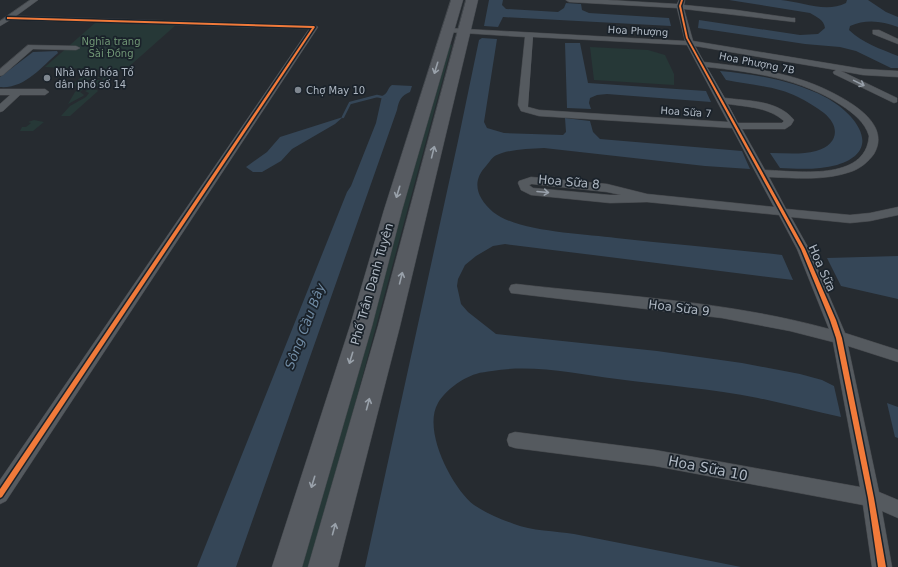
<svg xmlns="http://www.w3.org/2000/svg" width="898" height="567" font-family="'DejaVu Sans',sans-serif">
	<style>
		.green { fill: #263837 }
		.water { fill: #354657 }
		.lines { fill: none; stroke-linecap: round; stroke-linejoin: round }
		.stream { stroke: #354657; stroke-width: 2.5 }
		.street-casing { stroke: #44474b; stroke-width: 1 }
		.primary-casing { stroke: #43484d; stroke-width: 1 }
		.street { fill: #555a5f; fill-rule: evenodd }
		.primary { fill: #575b61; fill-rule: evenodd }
		.cycleway-casing { stroke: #1a222a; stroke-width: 3 }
		.cycleway { fill: #f17a3a; fill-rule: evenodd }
		.oneway { stroke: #99a1aa }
		.oneway2 { stroke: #98a0aa }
		.poi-dot { fill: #7f8790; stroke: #1a222a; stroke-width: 1.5 }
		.labels { text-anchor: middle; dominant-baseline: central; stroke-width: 3.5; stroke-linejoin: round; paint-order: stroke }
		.far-street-label { font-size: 10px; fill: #afb8c3; stroke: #1a222a }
		.far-park-label { font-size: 10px; fill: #709675; stroke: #1a222a }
		.far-poi-label { font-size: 10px; fill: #afb8c3; stroke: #1a222a; text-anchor: start }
		.street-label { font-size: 12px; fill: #afb8c3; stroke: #1a222a }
		.water-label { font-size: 13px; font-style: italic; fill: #718ca5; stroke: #1a222a }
		.near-street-label { font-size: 14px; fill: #afb8c3; stroke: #1a222a }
	</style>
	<rect width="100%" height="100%" fill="#262b30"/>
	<g class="green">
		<path d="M137 22 177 24 124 71 45 67 95 23Z"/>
		<path d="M448 44 452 45 311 567H301Z"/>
		<path d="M590 47 648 50 665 55 674 74V85L594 80Z"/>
		<path d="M86 73H96L82 86 72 85Z"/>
		<path d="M107 73 111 76 100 83 103 84 100 86 103 87C95 86 86 85 80 92L84 95 83 96 68 104 75 92 81 87 97 84 98 83H92L95 80H102L103 78H97L103 74Z"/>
		<path d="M90 89 97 90 98 91 70 116H61L70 106 86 97 89 93 85 91Z"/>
		<path d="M34 120 44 122 33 131H20L22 127H26L31 123 28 122Z"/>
	</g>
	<g class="water">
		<path d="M489 0H503L502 5 506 9 558 12 564 8 566 3 581 4 582 10 589 13 669 18 671 26 503 17 498 27 484 26Z"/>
		<path d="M729 0C746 0 764 0 781 0 802 2 826 13 846 3L847 0H868L886 12 898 17V27C882 21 866 19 850 26L849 30C862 43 881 49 898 56V68H891L856 51 840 47 805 44 698 28 699 20 800 35 818 34 825 28C824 20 817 17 810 13Z"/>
		<path d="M482 38 497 39 484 122 487 128 504 133 563 135 566 132 565 118 590 121 593 132 600 139 742 151 750 169 705 166 544 148C530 149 515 149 502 153 492 156 492 159 486 166 471 182 477 198 493 212 518 232 584 234 616 238 672 244 727 249 782 255L793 280 505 244 493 246 476 256 465 265 458 279 457 286 461 304 468 312 496 334 657 351 742 363 800 374 822 380 834 386 841 417C813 411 786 404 758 398 712 389 664 385 617 379 576 374 533 364 492 371 487 372 481 372 476 374 462 378 445 391 438 403 422 430 452 488 474 505 486 513 500 519 514 524 531 531 556 531 574 534 630 545 686 556 741 567H365L458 141 479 40Z"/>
		<path d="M565 43H580L588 83 706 91 711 102 607 94 597 95 590 98 589 103 591 109 567 108Z"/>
		<path d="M57 51 58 53C41 67 25 89 0 87V77L33 52Z"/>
		<path d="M720 71C755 74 794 81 825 97 854 112 886 150 837 165 819 170 798 169 780 168L770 153C785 153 801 155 816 151 838 145 841 127 824 113 816 107 806 101 798 97 776 86 750 85 726 80Z"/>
		<path d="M392 85 412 86 410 92C401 96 399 100 397 110L236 567H197L347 192 351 186 376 123 382 96C388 94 388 87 392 85Z"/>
		<path d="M343 117 335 124 292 149 281 161 262 172H253L246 167 267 152 280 137Z"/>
		<path d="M898 256V299L841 286 827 258Z"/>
		<path d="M887 403 898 407V438L895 437Z"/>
	</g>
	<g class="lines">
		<path class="stream" d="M343 117 350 103 377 96 386 98"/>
		<defs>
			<g id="street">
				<path d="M30 0H38L16 16 314 25 318 27 6 501 0 504V480L309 29 10 20 0 26V21Z"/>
				<path d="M566 0H608L677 4 679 0H685L684 5 736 10 792 18H795V22L684 9 693 41 863 69 898 71V77L863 75 841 71 897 98V102L894 103 834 74 833 72 836 70 695 46 704 62C747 67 792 72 831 92 853 103 891 125 874 154 868 162 860 169 850 172 824 181 796 178 769 177L786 209 850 215 870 213 898 207V215L870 221 850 223 791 217 809 249 845 333 898 350V362L848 346 879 492 898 500V518L882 511 892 567H872L863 505 655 466 515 448 509 446 507 440 509 434 515 432 655 450 860 487 833 342 790 331 722 318 511 293 509 289 511 285 516 284C620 296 727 301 829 329L797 249 779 215 647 202 610 203 531 195 521 190 518 183 519 181 531 177 607 184 647 194 774 207 732 128 539 116 521 111 518 105 525 37 447 32 443 30 447 28 685 41 677 8 569 2ZM533 37 687 45 728 122 539 110 528 107ZM707 67C754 72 801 79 841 105 853 113 865 122 869 136 866 182 796 171 765 170L742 129H785L791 125 794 120C778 100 748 101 725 98ZM728 104C748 107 768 107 784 121L782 123H738ZM532 184 607 192 621 195H610L533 188 529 185Z"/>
				<path d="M873 30H879L898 39V44L873 34Z"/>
				<path d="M28 45 76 46 80 48 76 50 33 49 3 75 0 76V69Z"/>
				<path d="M0 89H45L49 92 45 95H20L3 111 0 112V104L10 95H0Z"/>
			</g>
			<g id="primary">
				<path d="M451 0H463L402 210 372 326 302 567H272L350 326 384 210Z"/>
				<path d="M466 0H478L400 326 338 567H308L378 326Z"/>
			</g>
		</defs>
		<use href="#street" class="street-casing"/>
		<use href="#primary" class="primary-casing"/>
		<use href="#street" class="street"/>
		<use href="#primary" class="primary"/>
		<defs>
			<g id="cycleway">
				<path d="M681 0H683L681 6 688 38 805 249 836 320 842 338 874 498 886 567H878L868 498 836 338 830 320 801 249 686 38 679 6Z"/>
				<path d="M7 17 314 26 315 27 2 497 0 498V489L312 28 8 19H7Z"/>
			</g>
		</defs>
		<use href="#cycleway" class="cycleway-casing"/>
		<use href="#cycleway" class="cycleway"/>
	</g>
	<defs><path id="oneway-shaft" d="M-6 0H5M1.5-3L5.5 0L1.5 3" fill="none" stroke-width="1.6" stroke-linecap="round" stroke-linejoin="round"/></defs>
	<g class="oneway">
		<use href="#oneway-shaft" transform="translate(436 68) rotate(107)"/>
		<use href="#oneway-shaft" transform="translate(433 152) rotate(-76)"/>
		<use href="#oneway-shaft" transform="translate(398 192) rotate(107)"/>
		<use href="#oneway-shaft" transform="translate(401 278) rotate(-76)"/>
		<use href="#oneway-shaft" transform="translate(351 358) rotate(107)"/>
		<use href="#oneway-shaft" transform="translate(368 404) rotate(-75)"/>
		<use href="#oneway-shaft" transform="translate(313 482) rotate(107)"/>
		<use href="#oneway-shaft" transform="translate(334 529) rotate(-75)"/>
	</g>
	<g class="oneway2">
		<use href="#oneway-shaft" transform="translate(859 83) rotate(26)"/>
		<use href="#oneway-shaft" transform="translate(543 192) rotate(5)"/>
	</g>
	<g class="poi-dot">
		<circle cx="47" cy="78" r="4"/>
		<circle cx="298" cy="90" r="4"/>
	</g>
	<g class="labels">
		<g class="far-street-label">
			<text transform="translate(638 31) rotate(3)">Hoa Phượng</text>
			<text transform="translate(757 63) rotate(11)">Hoa Phượng 7B</text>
			<text transform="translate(686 112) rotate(4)">Hoa Sữa 7</text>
		</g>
		<g class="far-park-label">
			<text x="111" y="41">Nghĩa trang<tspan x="111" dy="12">Sài Đồng</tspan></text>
		</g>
		<g class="far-poi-label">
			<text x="55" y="72">Nhà văn hóa Tổ<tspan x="55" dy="12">dân phố số 14</tspan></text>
			<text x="306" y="90">Chợ May 10</text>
		</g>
		<g class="street-label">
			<text transform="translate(569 182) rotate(5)">Hoa Sữa 8</text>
			<text transform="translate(822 268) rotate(66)">Hoa Sữa</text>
			<text transform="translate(372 284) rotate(-74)">Phố Trần Danh Tuyên</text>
			<text transform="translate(679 308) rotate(7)">Hoa Sữa 9</text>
		</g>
		<g class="water-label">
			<text transform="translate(305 326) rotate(-69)">Sông Cầu Bây</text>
		</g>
		<g class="near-street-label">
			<text transform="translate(708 468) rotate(11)">Hoa Sữa 10</text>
		</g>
	</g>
</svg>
